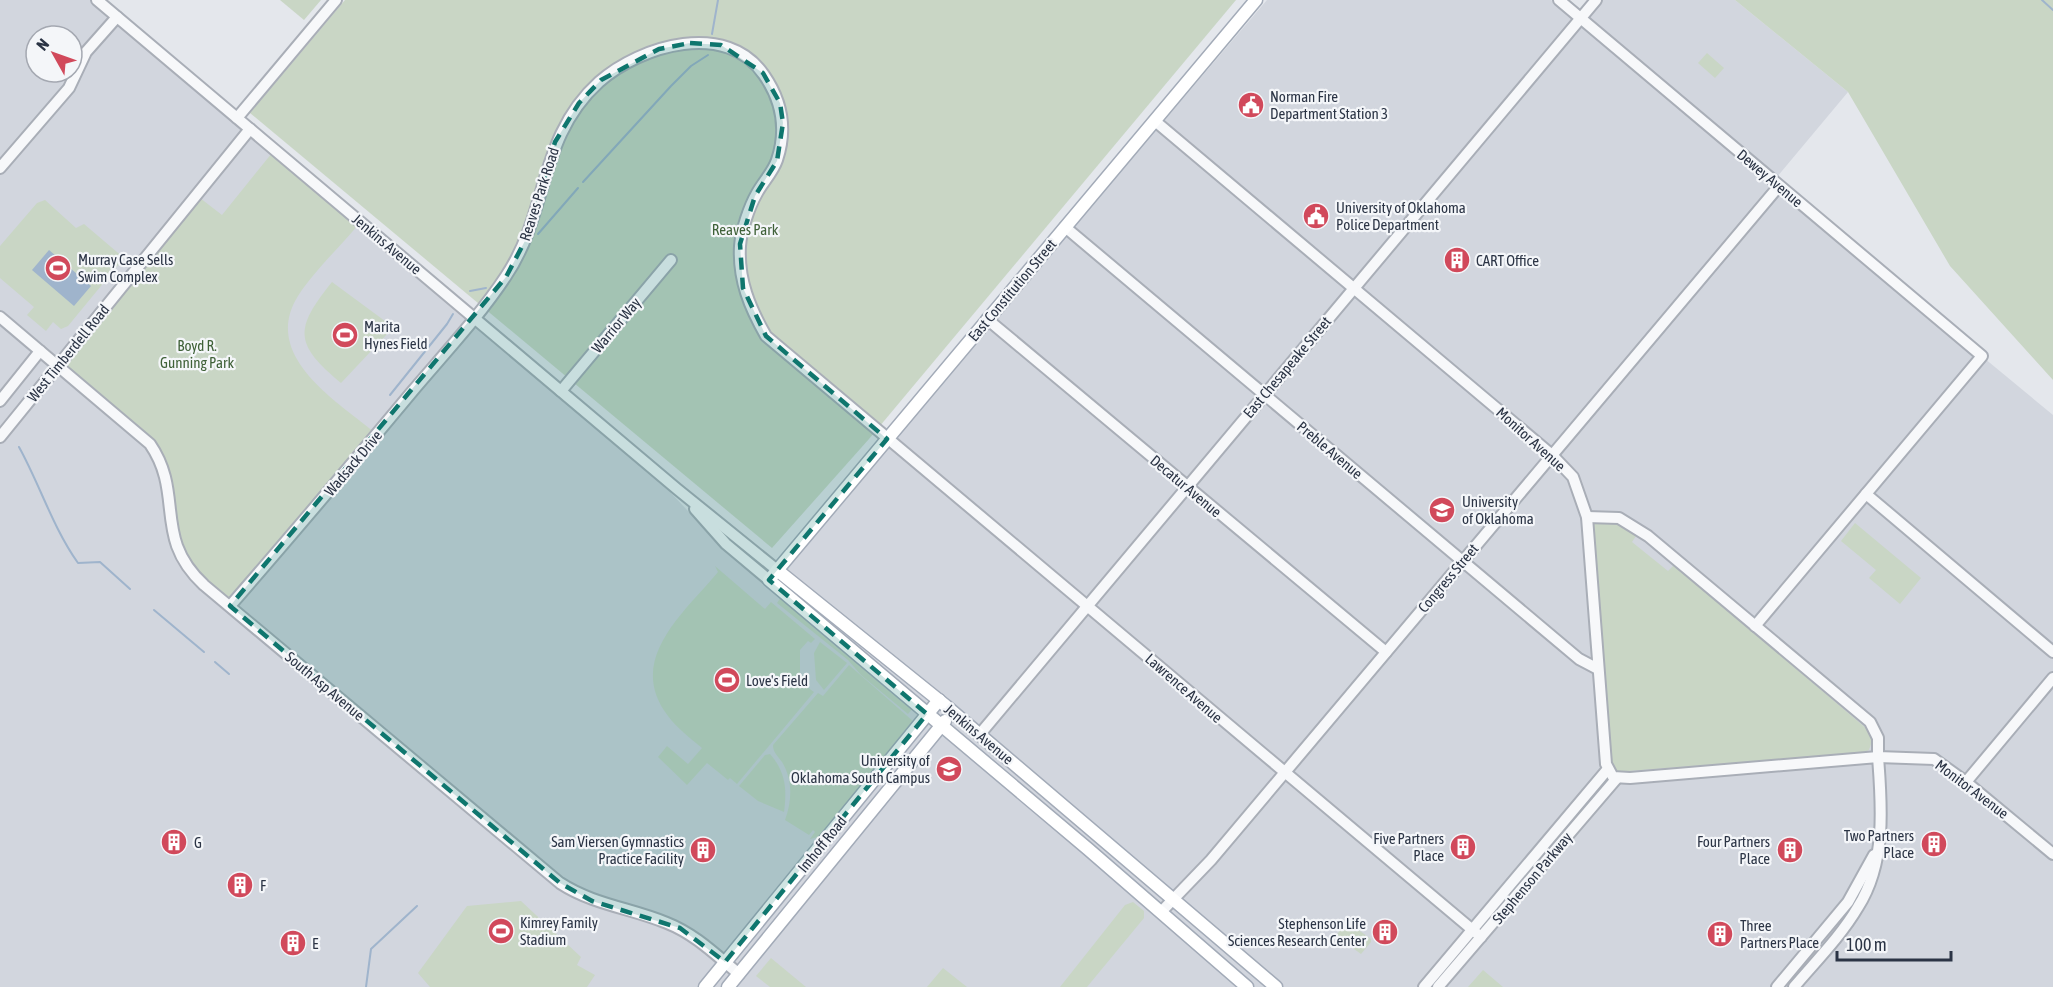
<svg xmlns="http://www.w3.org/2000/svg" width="2053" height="987" font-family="'Asap Condensed',sans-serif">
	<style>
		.built { fill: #d2d6de; fill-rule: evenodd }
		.green { fill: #c9d6c5 }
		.water { fill: #9fb4cc }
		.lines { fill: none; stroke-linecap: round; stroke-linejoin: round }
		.stream { stroke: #9fb4cc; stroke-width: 2 }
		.minor-casing { stroke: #a9aeb7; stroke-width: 14 }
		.major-casing { stroke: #a3abb8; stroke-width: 15 }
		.minor { stroke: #f7f8fa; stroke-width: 10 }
		.major { stroke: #fff; stroke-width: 12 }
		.marked { fill: #0f766e; fill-opacity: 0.2; stroke: #0f766e; stroke-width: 4.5; stroke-dasharray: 12 8; stroke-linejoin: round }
		.labels { text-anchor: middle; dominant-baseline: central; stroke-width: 4.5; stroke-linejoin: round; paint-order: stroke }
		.poi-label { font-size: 15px; fill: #2b3445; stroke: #f4f6f9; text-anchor: start }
		.street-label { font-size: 15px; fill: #2b3445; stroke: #f4f6f9 }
		.park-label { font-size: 15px; fill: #3f6138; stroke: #f4f6f9 }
	</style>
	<rect width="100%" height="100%" fill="#e4e7ec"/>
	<path class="built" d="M0 0H91L651 472 724 549 768 585 1267 0H1551L1580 23 1600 0H1735L1848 92 1772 183 2053 415V987H0ZM36 36H72V72H36Z"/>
	<g class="green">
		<path d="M280 0H321L304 20Z"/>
		<path d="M345 0H1236L869 439 772 548 250 113Z"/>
		<path d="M1735 0H2053V380L1950 266 1848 92Z"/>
		<path d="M1707 53 1724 68 1715 78 1698 63Z"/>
		<path d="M272 153 358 225C339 248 314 271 298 296 261 355 335 400 373 431L230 601 201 577 182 553 158 450 67 366 200 198 222 215Z"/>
		<path d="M45 200 76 228 84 224 124 258 68 326 61 329 53 322 46 331 27 315 34 307 0 278V246L37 203Z"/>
		<path d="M332 282 389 324V332L341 383C294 344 294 329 332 282Z"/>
		<path d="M1612 519 1638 533 1632 542 1668 571 1674 565 1867 729 1872 741 1869 750 1862 753 1615 772 1610 765 1593 523Z"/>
		<path d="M1855 523 1921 578 1900 604 1869 578 1876 570 1841 541Z"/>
		<path d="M715 566 765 609 771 602 815 639 811 643 808 641 800 650V682L814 692 737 784 730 778 728 780 707 763 687 785 658 757 667 746 688 764 702 748C690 738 677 728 668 716 625 660 684 613 718 572Z"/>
		<path d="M781 597 913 708 908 714 861 675 848 660 777 603Z"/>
		<path d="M820 642 847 663 824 690 816 680 814 653Z"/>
		<path d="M849 665 914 722 822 836 810 839 815 832 813 830 809 835 785 820C792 801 793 780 782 762 778 756 773 753 773 745L818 693 823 696Z"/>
		<path d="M770 754C786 772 787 790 784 812L758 801 739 786 765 755Z"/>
		<path d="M521 901 581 957 577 965 595 975 587 987H430L418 973 467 906Z"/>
		<path d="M1133 902 1144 911V918L1087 987H1060L1125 905Z"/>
		<path d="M1346 921 1371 939V942L1361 954 1336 936Z"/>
		<path d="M771 958 806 987H770L756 976Z"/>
		<path d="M943 968 967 987H927Z"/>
		<path d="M1483 970 1503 987H1468Z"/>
	</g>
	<path class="water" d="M49 250 91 286 74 306 32 270Z"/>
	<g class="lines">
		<g class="stream">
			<path d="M2042 0 2053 10"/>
			<path d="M712 34 718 0"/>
			<path d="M583 182 671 86 691 66 708 55"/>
			<path d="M538 234 578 188"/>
			<path d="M470 291 486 288"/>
			<path d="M390 395 447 324 453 314"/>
			<path d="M19 447C40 485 53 528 78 563L100 562 130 589"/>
			<path d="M154 610 204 652"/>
			<path d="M215 662 229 674"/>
			<path d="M366 987 371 949 417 906"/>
		</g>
		<defs>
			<g id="minor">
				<path d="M97 0 677 489 777 570"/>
				<path d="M1559 0 1982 356 1755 626"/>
				<path d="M237 118 336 0"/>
				<path d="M1155 121 1552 455 1573 477 1587 517 1606 764 1613 777 1630 778 1878 757C1882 807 1886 863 1858 907 1841 936 1816 961 1794 987"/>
				<path d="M0 168 69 88 86 52 117 17"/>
				<path d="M1065 227 1579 659 1598 669"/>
				<path d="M0 317 150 444C185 495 152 537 204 585L560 883C594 905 631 908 667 923 695 934 716 955 739 974"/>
				<path d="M987 319 1386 652"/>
				<path d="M561 391 671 260"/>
				<path d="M0 401 40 351"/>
				<path d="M0 437 250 129"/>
				<path d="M1866 494 2053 652"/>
				<path d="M695 509 726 544 769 580"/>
				<path d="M1587 517 1619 518 1648 536 1870 722 1878 738V757L1934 759 1966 782 2053 854"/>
				<path d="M230 606C291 536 351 465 411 393 443 355 479 317 506 276 549 212 538 137 599 82 641 45 727 20 764 75 782 101 787 130 777 160 773 172 763 182 757 193 749 207 741 231 740 246 738 280 750 308 766 336L1481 937"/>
				<path d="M980 734 1596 0"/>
				<path d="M1966 782 2053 678"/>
				<path d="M1161 912 1211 860 1779 186"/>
				<path d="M1424 987 1607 770"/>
				<path d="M1438 987 1617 778"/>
				<path d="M1777 987 1848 902 1874 855"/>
			</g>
			<g id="major">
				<path d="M777 570 946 706 1276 987"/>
				<path d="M705 987 939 700"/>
				<path d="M728 987 945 721"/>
				<path d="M1247 987 1088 849 769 580 1256 0"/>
			</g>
		</defs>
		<use href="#minor" class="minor-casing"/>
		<use href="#major" class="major-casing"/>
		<use href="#minor" class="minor"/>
		<use href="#major" class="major"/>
	</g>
	<path class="marked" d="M690 43 721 45 763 73 780 103 783 123 777 161 755 196 740 244 743 288 766 336 887 439 769 580 927 714 725 962 680 928 592 901 560 883 230 606 506 277 527 237 555 142 579 103 601 80 659 49Z"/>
	<defs>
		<symbol id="civic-disc" viewBox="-11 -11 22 22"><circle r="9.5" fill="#d1495b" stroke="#f4f6f9"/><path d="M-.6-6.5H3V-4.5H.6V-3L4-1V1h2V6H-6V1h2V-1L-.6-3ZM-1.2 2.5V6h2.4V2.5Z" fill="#fff"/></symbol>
		<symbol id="building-disc" viewBox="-11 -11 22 22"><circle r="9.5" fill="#d1495b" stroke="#f4f6f9"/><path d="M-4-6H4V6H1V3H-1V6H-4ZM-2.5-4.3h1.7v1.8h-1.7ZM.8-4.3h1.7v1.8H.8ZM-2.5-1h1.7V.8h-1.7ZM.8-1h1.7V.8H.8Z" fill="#fff"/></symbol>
		<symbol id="stadium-disc" viewBox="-11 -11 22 22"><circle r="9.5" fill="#d1495b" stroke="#f4f6f9"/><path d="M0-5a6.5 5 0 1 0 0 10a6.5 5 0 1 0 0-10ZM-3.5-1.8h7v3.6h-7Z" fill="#fff"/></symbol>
		<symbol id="university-disc" viewBox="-11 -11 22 22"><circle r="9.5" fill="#d1495b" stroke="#f4f6f9"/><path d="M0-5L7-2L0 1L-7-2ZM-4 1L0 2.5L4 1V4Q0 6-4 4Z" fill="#fff"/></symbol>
		<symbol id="school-disc" viewBox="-11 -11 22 22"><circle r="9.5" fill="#d1495b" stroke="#f4f6f9"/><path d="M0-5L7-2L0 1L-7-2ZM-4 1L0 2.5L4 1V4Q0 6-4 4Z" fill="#fff"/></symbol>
	</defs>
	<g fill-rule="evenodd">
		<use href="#civic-disc" x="1236" y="90" width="30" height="30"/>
		<use href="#civic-disc" x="1301" y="201" width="30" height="30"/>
		<use href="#building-disc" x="1442" y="245" width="30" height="30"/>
		<use href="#stadium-disc" x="43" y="253" width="30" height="30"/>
		<use href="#stadium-disc" x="330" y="320" width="30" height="30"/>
		<use href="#university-disc" x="1427" y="495" width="30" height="30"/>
		<use href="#stadium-disc" x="712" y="665" width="30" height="30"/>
		<use href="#school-disc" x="934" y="754" width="30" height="30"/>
		<use href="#building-disc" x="159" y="827" width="30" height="30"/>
		<use href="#building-disc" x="1919" y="829" width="30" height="30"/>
		<use href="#building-disc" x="1448" y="832" width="30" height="30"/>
		<use href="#building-disc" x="688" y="835" width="30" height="30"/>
		<use href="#building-disc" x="1775" y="835" width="30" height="30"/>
		<use href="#building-disc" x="225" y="870" width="30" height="30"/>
		<use href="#stadium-disc" x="486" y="916" width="30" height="30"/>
		<use href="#building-disc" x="1370" y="917" width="30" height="30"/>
		<use href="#building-disc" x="1705" y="919" width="30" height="30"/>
		<use href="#building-disc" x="278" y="928" width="30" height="30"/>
	</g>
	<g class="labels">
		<g class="poi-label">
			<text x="1270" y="96">Norman Fire<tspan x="1270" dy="17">Department Station 3</tspan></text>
			<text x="1336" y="207">University of Oklahoma<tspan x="1336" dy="17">Police Department</tspan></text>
			<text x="78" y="259">Murray Case Sells<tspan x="78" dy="17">Swim Complex</tspan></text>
			<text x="1476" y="260">CART Office</text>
			<text x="364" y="326">Marita<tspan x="364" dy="17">Hynes Field</tspan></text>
			<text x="1462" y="501">University<tspan x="1462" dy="17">of Oklahoma</tspan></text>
			<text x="746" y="680">Love's Field</text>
			<text x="930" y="760" text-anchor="end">University of<tspan x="930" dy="17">Oklahoma South Campus</tspan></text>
			<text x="1914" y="835" text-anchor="end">Two Partners<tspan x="1914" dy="17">Place</tspan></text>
			<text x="1444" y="838" text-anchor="end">Five Partners<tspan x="1444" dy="17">Place</tspan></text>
			<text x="684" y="841" text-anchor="end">Sam Viersen Gymnastics<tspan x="684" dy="17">Practice Facility</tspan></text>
			<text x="1770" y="841" text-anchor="end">Four Partners<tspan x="1770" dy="17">Place</tspan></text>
			<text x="194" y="842">G</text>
			<text x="260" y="885">F</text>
			<text x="520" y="922">Kimrey Family<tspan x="520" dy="17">Stadium</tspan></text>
			<text x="1366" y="923" text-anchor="end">Stephenson Life<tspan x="1366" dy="17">Sciences Research Center</tspan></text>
			<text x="1740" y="925">Three<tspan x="1740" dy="17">Partners Place</tspan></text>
			<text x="312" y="943">E</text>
		</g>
		<g class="street-label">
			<text transform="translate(1770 178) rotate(40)">Dewey Avenue</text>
			<text transform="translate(539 194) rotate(-72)">Reaves Park Road</text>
			<text transform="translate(387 244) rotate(40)">Jenkins Avenue</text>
			<text transform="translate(1012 290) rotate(-50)">East Constitution Street</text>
			<text transform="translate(616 325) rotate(-50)">Warrior Way</text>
			<text transform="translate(68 353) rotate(-51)">West Timberdell Road</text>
			<text transform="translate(1287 367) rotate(-50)">East Chesapeake Street</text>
			<text transform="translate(1531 439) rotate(42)">Monitor Avenue</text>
			<text transform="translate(1330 450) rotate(40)">Preble Avenue</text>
			<text transform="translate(353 463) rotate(-50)">Wadsack Drive</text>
			<text transform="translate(1186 486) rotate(40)">Decatur Avenue</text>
			<text transform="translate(1448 578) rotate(-50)">Congress Street</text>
			<text transform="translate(325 686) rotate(40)">South Asp Avenue</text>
			<text transform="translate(1184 688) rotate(41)">Lawrence Avenue</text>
			<text transform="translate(979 734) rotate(40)">Jenkins Avenue</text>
			<text transform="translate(1972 789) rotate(37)">Monitor Avenue</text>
			<text transform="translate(822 844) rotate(-51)">Imhoff Road</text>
			<text transform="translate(1532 878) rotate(-50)">Stephenson Parkway</text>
		</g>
		<g class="park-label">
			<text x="745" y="229">Reaves Park</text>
			<text x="197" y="345">Boyd R.<tspan x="197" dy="17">Gunning Park</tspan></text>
		</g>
	</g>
	<g transform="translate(54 54) rotate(310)"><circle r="28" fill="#f4f6f9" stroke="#a4a8b1" stroke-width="1.5"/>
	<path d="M0-4.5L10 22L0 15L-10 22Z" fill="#d1495b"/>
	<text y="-9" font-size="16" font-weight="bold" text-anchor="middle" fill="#2b3445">N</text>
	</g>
	<path d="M1837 951v9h114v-9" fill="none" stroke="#2b3445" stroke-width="3"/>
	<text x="1846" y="951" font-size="18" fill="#2b3445" stroke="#f4f6f9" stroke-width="4.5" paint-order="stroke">100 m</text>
</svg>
